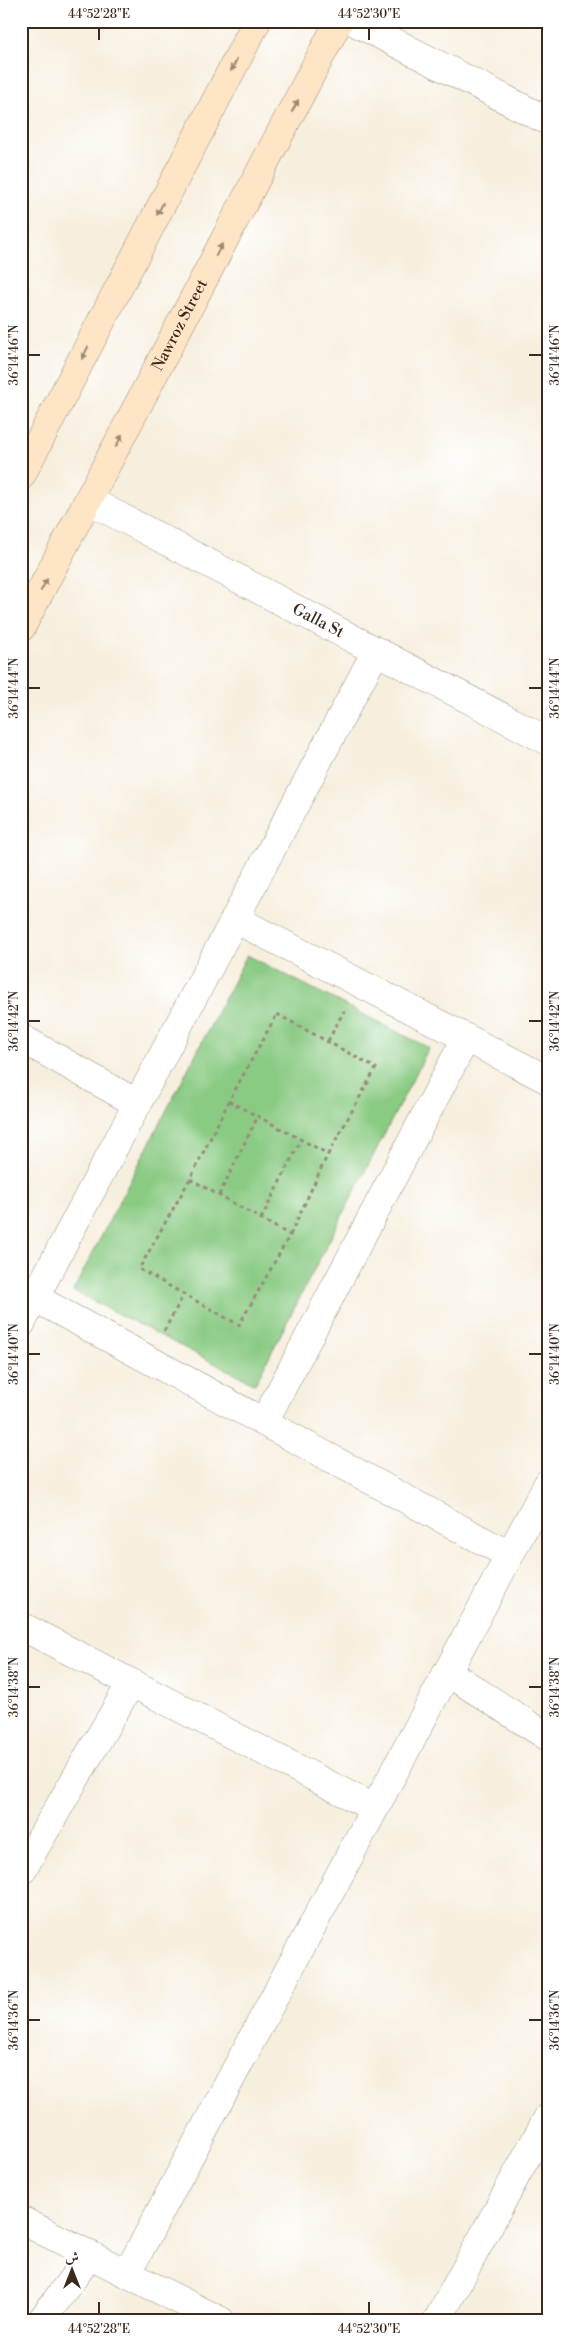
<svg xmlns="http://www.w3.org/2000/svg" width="569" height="2342" font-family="'Libre Bodoni',Amiri,serif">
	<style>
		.green { fill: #8acb83; stroke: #627a50 }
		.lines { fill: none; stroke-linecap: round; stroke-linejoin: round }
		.minor-casing { stroke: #998c7e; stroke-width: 29 }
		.secondary-casing { stroke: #998c7e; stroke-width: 29 }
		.path { stroke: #998c7e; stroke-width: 3; stroke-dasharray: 4 4; stroke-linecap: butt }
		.minor { stroke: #fff; stroke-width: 28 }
		.secondary { stroke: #fde5c5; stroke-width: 28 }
		.oneway { fill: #9c8872 }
		.ticks { fill: none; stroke: #3b2a1e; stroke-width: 2 }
		.labels { text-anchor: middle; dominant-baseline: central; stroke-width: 4; stroke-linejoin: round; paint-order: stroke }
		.street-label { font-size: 16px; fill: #3b2a1e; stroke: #fff }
		.neatline { fill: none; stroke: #3b2a1e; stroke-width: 2 }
		.ticks-label { font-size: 12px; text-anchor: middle; fill: #3b2a1e }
	</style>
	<rect width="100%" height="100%" fill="#fff"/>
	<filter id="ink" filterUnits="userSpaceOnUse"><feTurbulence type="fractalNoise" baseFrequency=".02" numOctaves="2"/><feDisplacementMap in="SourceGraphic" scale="10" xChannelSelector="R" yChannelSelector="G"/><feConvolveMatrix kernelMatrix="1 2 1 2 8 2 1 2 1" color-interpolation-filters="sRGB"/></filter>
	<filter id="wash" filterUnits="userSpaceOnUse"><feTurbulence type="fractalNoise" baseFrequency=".0096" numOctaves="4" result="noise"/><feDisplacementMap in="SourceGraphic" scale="20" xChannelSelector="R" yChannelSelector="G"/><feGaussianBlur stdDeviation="1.12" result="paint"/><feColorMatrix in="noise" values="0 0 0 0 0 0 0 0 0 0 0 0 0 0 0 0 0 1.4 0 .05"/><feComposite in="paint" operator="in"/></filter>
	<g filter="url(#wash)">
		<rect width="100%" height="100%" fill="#f7efde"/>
		<g class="green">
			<path d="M247 955 429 1048 255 1384 73 1291Z"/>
			<path d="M84 2311 102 2321H77Z"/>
		</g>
	</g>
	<g filter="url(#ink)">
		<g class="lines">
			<defs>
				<g id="minor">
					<path d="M353 21 548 121"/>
					<path id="s1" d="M88 500 548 741"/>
					<path d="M235 919 548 1080"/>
					<path d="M21 1038 138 1104"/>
					<path d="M35 1298 509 1555"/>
					<path d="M21 1324 376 651"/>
					<path d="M264 1422 466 1038"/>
					<path d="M21 1626 374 1808"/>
					<path d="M447 1672 548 1737"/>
					<path d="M21 1872 131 1683"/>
					<path d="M21 2220 221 2321"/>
					<path d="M128 2272 548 1483"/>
					<path d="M41 2321 90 2255"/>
					<path d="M437 2321 548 2117"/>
				</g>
				<g id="secondary">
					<path d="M21 476 257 21"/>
					<path id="s2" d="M21 628 339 21"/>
				</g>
			</defs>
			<use href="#minor" class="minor-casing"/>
			<use href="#secondary" class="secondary-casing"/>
			<g class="path">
				<path d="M277 1014 376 1068 328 1154 229 1101Z"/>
				<path d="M328 1041 344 1011"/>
				<path d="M190 1179 290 1235 239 1325 139 1269 190 1179 229 1101"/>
				<path d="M219 1195 258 1116"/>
				<path d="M261 1219 301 1140"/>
				<path d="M290 1235 328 1154"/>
				<path d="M164 1331 184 1294"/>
			</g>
			<use href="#minor" class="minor"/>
			<use href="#secondary" class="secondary"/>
		</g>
		<defs><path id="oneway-solid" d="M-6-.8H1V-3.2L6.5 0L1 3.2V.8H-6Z" transform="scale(1.25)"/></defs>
		<g class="oneway">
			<use href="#oneway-solid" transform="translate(234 65) rotate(117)"/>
			<use href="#oneway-solid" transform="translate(295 106) rotate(-62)"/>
			<use href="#oneway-solid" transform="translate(160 209) rotate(117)"/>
			<use href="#oneway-solid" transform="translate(219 250) rotate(-62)"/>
			<use href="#oneway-solid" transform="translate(85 353) rotate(117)"/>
			<use href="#oneway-solid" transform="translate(119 441) rotate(-62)"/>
			<use href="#oneway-solid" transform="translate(44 585) rotate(-62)"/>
		</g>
	</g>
	<path class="ticks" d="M99 28V40M369 28V40M28 355H40M529 355H542M28 688H40M529 688H542M28 1021H40M529 1021H542M28 1354H40M529 1354H542M28 1687H40M529 1687H542M28 2020H40M529 2020H542M99 2302V2314M369 2302V2314"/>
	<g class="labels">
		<g class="street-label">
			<text stroke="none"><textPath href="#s2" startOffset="342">Nawroz Street</textPath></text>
			<text stroke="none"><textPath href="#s1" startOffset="260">Galla St</textPath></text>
		</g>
	</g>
	<rect width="569" height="2342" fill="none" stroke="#fff" stroke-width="55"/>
	<g transform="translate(72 2270)" stroke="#ffffff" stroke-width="4" paint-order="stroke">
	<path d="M0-4L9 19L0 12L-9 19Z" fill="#3b2a1e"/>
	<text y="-8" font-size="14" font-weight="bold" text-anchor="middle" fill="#3b2a1e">ش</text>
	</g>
	<rect x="28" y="28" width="514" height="2286" class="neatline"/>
	<g class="ticks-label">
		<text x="99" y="18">44°52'28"E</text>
		<text x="369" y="18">44°52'30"E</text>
		<text transform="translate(14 355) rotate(-90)" y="4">36°14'46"N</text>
		<text transform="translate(555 355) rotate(-90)" y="4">36°14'46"N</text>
		<text transform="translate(14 688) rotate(-90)" y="4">36°14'44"N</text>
		<text transform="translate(555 688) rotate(-90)" y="4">36°14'44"N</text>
		<text transform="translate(14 1021) rotate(-90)" y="4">36°14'42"N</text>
		<text transform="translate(555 1021) rotate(-90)" y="4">36°14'42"N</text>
		<text transform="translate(14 1354) rotate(-90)" y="4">36°14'40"N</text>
		<text transform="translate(555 1354) rotate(-90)" y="4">36°14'40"N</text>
		<text transform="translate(14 1687) rotate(-90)" y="4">36°14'38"N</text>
		<text transform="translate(555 1687) rotate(-90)" y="4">36°14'38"N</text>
		<text transform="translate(14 2020) rotate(-90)" y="4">36°14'36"N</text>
		<text transform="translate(555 2020) rotate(-90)" y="4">36°14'36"N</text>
		<text x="99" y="2333">44°52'28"E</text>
		<text x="369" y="2333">44°52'30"E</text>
	</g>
</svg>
